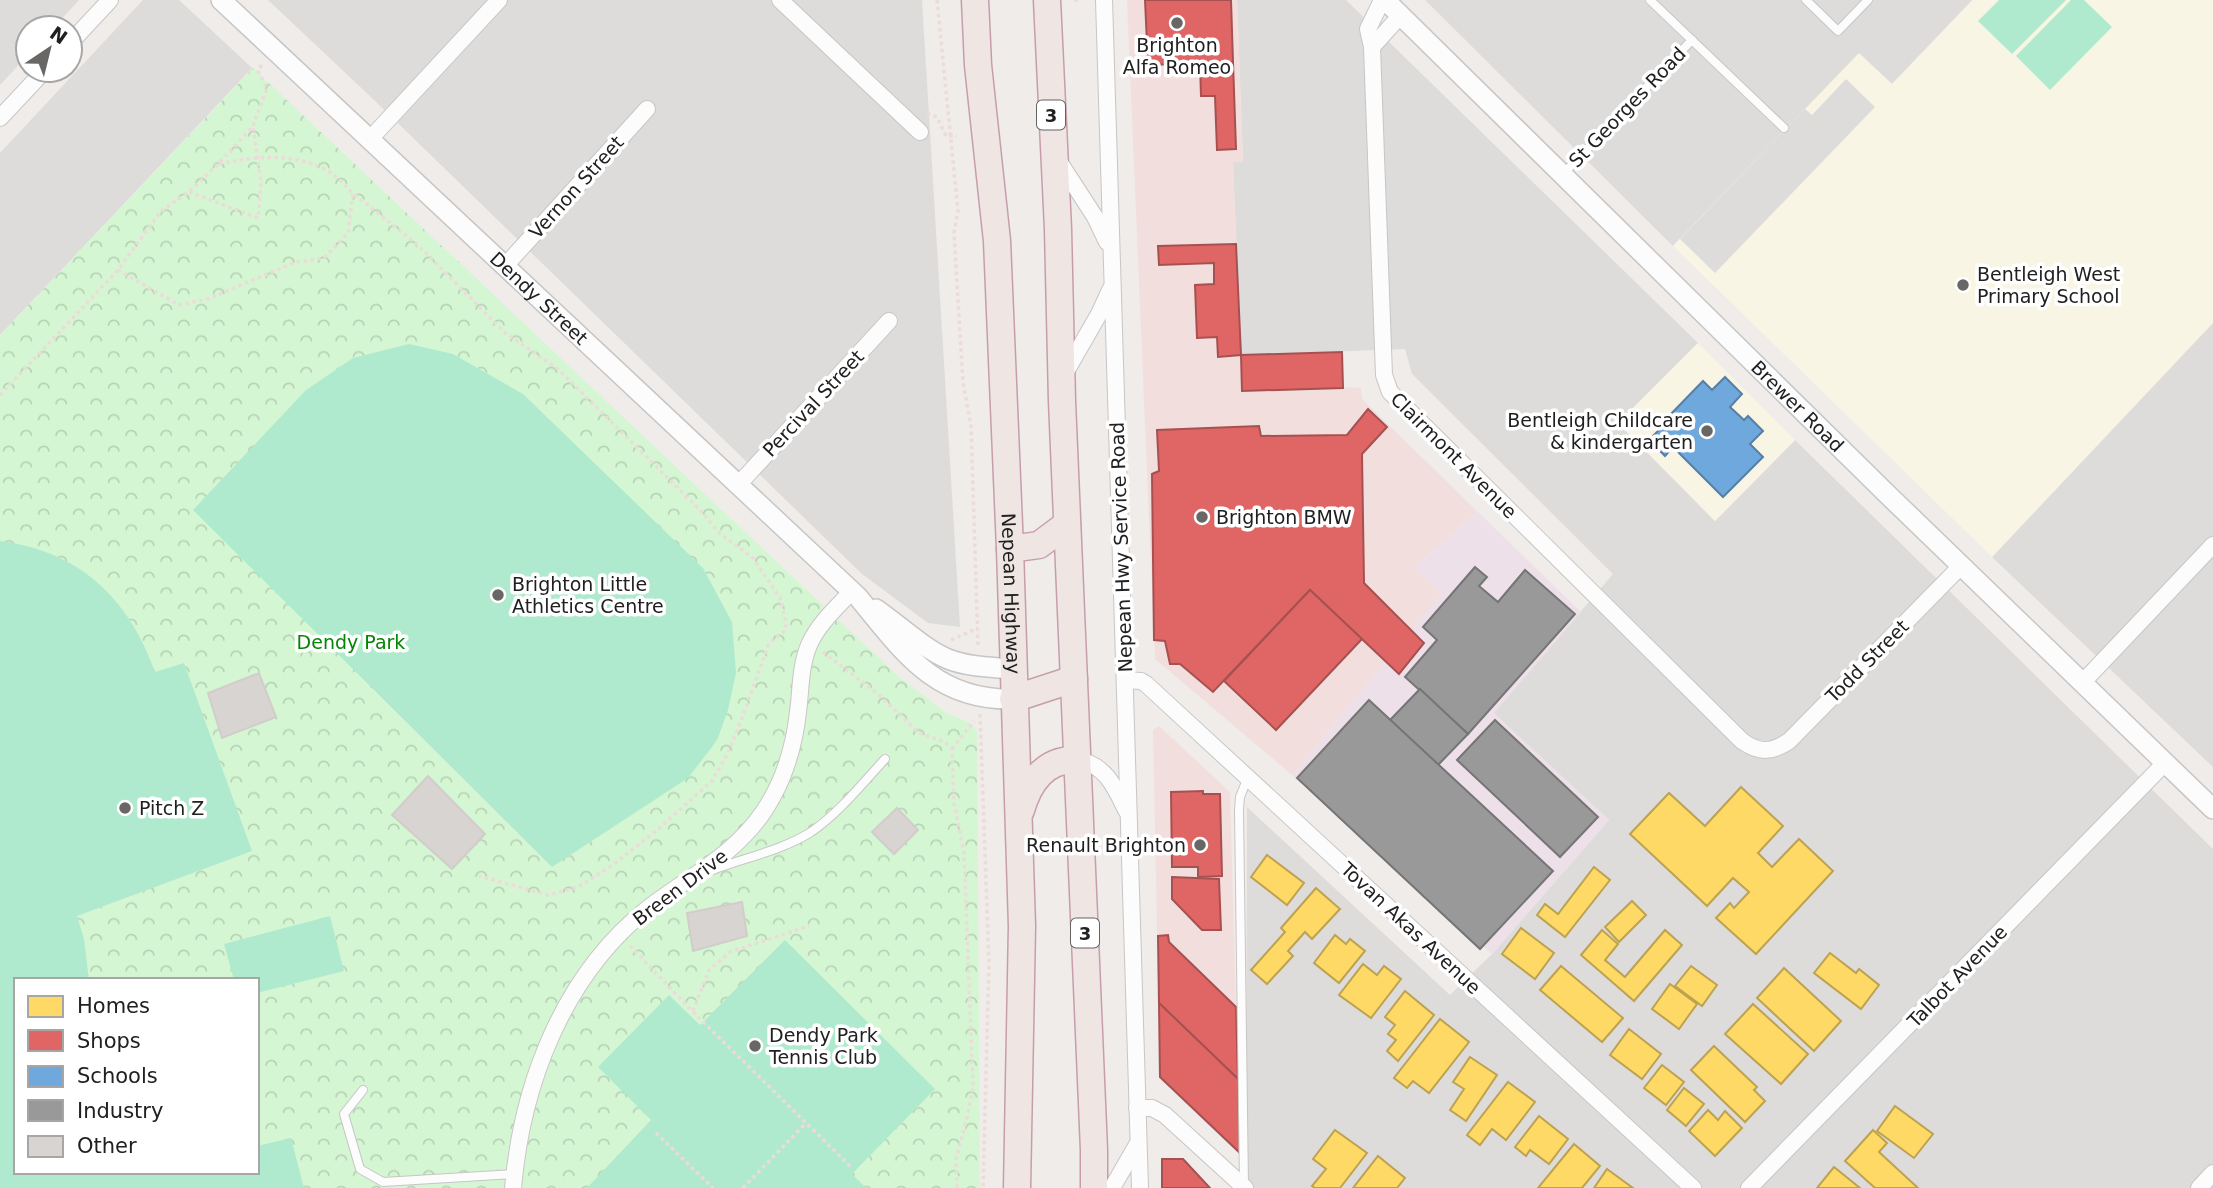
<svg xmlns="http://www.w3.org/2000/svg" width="2213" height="1188" font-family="'DejaVu Sans',sans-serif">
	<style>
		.residential { fill: #dedcda }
		.commercial { fill: #f2dfdd }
		.industrial { fill: #ede0e9 }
		.education { fill: #f8f5e5 }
		.religious { fill: #dddcda }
		.park { fill: url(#park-crowns); fill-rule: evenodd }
		.pitch { fill: #b0eace }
		.homes { fill: #ffd966; stroke: #bca251; stroke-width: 2 }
		.shops { fill: #e06666; stroke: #a65151; stroke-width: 2 }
		.schools { fill: #6fa8dc; stroke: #577fa4; stroke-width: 2 }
		.industry { fill: #999; stroke: #757575; stroke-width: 2 }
		.building { fill: #d7d4d1; stroke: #d2cdca; stroke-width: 2 }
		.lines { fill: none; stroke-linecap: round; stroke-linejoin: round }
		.service-casing { stroke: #c7c6c5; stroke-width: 10 }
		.minor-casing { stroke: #c7c6c5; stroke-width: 18 }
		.tertiary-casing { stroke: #c7c6c5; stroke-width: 22 }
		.trunk-casing { stroke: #c79dac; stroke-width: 29 }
		.path { stroke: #ecdbd9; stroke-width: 3.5; stroke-dasharray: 3.5 3.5; stroke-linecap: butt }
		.service { stroke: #fdfcfc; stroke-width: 8 }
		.minor { stroke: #fdfcfc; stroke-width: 16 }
		.tertiary { stroke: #fdfcfc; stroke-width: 19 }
		.trunk { stroke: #efe6e4; stroke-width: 26 }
		.poi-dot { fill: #686766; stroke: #fff; stroke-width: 2.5 }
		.labels { text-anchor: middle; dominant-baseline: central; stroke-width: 7; stroke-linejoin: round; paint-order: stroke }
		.shield { fill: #fff; stroke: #636363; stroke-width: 2 }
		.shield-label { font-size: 18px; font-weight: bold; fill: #202020 }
		.poi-label { font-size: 19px; fill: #202020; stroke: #fff; text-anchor: start }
		.street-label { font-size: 19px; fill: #202020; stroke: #fff }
		.park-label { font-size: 19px; fill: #028605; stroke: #fff }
	</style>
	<defs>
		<pattern id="park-crowns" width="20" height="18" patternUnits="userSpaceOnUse" patternTransform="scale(1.75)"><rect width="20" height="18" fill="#d5f6d3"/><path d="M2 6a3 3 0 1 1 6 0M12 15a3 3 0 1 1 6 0" fill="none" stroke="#b7d3b5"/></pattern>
	</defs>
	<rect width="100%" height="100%" fill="#efece9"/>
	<g class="residential">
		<path d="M0 0H79L53 28H28V55L0 85Z"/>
		<path d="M143 0H179L252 68 0 335V153Z"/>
		<path d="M268 0H922L960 627 928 623 862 574 372 98Z"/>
		<path d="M1237 0H1346L1698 343 1618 423 1715 521 1795 440 2213 849V1188H1250L1246 1177 1247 807 1450 995 1492 954 1609 820 1493 713 1613 574 1412 374 1405 349 1241 355 1233 162 1243 161Z"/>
		<path d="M1425 0H1972L1892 84 1859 54 1673 246Z"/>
		<path d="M2213 322V767L1992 557Z"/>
	</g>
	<g class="commercial">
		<path d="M1127 0H1237L1243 162H1233L1241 355 1342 352 1343 387 1361 388 1362 399 1477 511 1415 567 1441 594 1292 775 1155 659Z"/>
		<path d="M1159 726 1230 792 1240 1153 1160 1077 1153 730Z"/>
	</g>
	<path class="industrial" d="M1477 511 1581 612 1494 713 1609 820 1492 954 1292 775 1441 594 1414 568Z"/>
	<g class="education">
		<path d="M1973 0H2213V323L1992 557 1673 246 1859 53 1892 84Z"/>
		<path d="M1698 343 1795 440 1715 521 1618 423Z"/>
	</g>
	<path class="religious" d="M1846 79 1875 107 1715 273 1680 239 1805 109 1812 115Z"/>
	<path class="park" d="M253 68 899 677 947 713 970 723 977 732 980 1188H0V335ZM16 980H257V1172H16Z"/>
	<g class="pitch">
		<path d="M1999 0H2066L2012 54 1978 21Z"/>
		<path d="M2071 0H2084L2112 27 2050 90 2016 56Z"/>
		<path d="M409 344 453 354 523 394 703 568 732 622 736 673 728 710 718 738 712 747 688 778 552 867 193 510 306 390 353 358Z"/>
		<path d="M0 541C79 551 129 598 155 672L184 663 252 851 77 916 84 939 89 980H16V1172H257V1146L291 1138 304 1188H0Z"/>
		<path d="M330 916 344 971 257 993V980H234L224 944Z"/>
		<path d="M785 940 935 1089 852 1174 866 1188H587L651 1120 598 1067 669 995 700 1025Z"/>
	</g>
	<g class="homes">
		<path d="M1741 787 1783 826 1758 853 1772 867 1799 839 1833 871 1756 954 1716 918 1730 903 1734 908 1749 892 1733 878 1707 906 1630 834 1669 793 1705 826Z"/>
		<path d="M1267 855 1304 883 1287 905 1251 877Z"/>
		<path d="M1594 867 1610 880 1565 937 1537 915 1545 904 1558 914Z"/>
		<path d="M1316 888 1340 909 1312 939 1305 932 1288 951 1293 956 1267 984 1251 970 1285 932 1281 928Z"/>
		<path d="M1632 901 1646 915 1619 942 1605 927Z"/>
		<path d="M1521 928 1554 953 1535 979 1502 954Z"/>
		<path d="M1602 930 1618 944 1605 960 1625 977 1665 930 1682 945 1634 1001 1581 955Z"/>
		<path d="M1335 935 1346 944 1350 939 1365 951 1339 983 1314 963Z"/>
		<path d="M1830 953 1856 973 1859 969 1879 985 1861 1009 1814 973Z"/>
		<path d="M1363 964 1377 975 1384 966 1401 979 1371 1018 1339 995Z"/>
		<path d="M1561 966 1623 1018 1602 1042 1540 990Z"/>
		<path d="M1691 966 1717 985 1702 1006 1675 986Z"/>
		<path d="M1784 968 1841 1021 1814 1051 1757 998Z"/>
		<path d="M1670 984 1697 1004 1679 1029 1652 1009Z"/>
		<path d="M1405 991 1434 1015 1398 1061 1387 1051 1396 1040 1388 1034 1395 1025 1385 1017Z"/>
		<path d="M1753 1004 1808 1054 1781 1084 1725 1034Z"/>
		<path d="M1440 1019 1469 1042 1429 1093 1413 1081 1407 1088 1394 1078Z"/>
		<path d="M1629 1029 1661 1054 1642 1079 1610 1055Z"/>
		<path d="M1714 1046 1757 1087 1754 1090 1765 1101 1745 1122 1691 1070Z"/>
		<path d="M1470 1057 1497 1075 1466 1121 1450 1110 1464 1089 1453 1082Z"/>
		<path d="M1662 1065 1684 1082 1666 1105 1644 1088Z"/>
		<path d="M1508 1082 1535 1102 1506 1140 1492 1129 1480 1145 1467 1135Z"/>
		<path d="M1684 1088 1704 1104 1686 1126 1667 1110Z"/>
		<path d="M1895 1106 1933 1134 1914 1158 1877 1131Z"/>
		<path d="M1708 1110 1718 1120 1725 1111 1742 1128 1715 1156 1689 1131Z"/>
		<path d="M1539 1116 1568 1139 1549 1164 1530 1150 1526 1156 1515 1147Z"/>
		<path d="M1335 1130 1367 1153 1340 1188H1315L1312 1186 1326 1169 1313 1159Z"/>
		<path d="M1873 1130 1887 1143 1879 1152 1918 1188H1875L1845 1161Z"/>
		<path d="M1574 1144 1600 1166 1582 1188H1538Z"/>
		<path d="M1378 1156 1405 1178 1397 1188H1353Z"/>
		<path d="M1834 1167 1860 1188H1817Z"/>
		<path d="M1607 1169 1633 1188H1594Z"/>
	</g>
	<g class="shops">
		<path d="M1145 0H1231L1233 62 1148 65Z"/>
		<path d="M1233 62 1236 149 1217 150 1215 96H1201L1200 63Z"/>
		<path d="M1236 244 1241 355 1218 357 1217 337 1197 338 1195 285 1214 284V263L1159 265 1158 246Z"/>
		<path d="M1342 352 1343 388 1242 391 1241 355Z"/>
		<path d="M1368 409 1387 427 1362 454 1364 583 1424 643 1399 674 1310 590 1213 692 1180 664H1170L1165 641 1154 640 1152 474 1159 471 1157 430 1259 426 1261 436 1347 435Z"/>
		<path d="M1310 590 1362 639 1276 730 1224 681Z"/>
		<path d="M1203 791V794H1220L1222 876 1198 877V867H1172L1171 792Z"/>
		<path d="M1172 877 1219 879 1221 930H1202L1172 899Z"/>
		<path d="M1168 935 1169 942 1236 1007 1238 1079 1159 1003 1158 936Z"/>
		<path d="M1159 1003 1238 1079 1240 1153 1160 1077Z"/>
		<path d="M1162 1159H1183L1210 1188H1162Z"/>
	</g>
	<path class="schools" d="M1725 377 1742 394 1730 407 1744 420 1748 416 1763 431 1750 444 1763 457 1723 497 1673 447 1665 456 1649 440 1668 421 1666 419 1703 381 1712 390Z"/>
	<g class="industry">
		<path d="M1475 567 1487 577 1479 586 1498 602 1525 570 1575 614 1468 734 1405 677 1437 640 1423 627Z"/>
		<path d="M1420 689 1468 734 1438 765 1390 720Z"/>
		<path d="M1369 700 1553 871 1480 949 1297 778Z"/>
		<path d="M1495 720 1598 817 1560 857 1457 760Z"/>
	</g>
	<g class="building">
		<path d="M259 673 276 717 222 738 208 693Z"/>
		<path d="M428 776 485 834 452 869 392 815Z"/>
		<path d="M897 808 918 830 894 854 872 832Z"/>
		<path d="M742 902 747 936 693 951 687 913Z"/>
	</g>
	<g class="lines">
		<defs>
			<g id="service">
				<path d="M1650 0 1784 128"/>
				<path d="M1806 0 1838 31 1868 0"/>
				<path d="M1563 174 1692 40"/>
				<path d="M710 871C743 858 781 851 811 832 839 813 862 784 885 759"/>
				<path d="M363 1090 344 1114 360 1169 383 1182 514 1174"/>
				<path d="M1244 1186 1239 810 1240 797 1248 777"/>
			</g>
			<g id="minor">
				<path d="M780 0 920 132"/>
				<path d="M1104 0 1140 1188"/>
				<path d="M1382 0 1368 29 1372 47 1384 375 1390 392 1742 741C1759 753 1771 753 1789 741L1961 566"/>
				<path d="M70 43 110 0"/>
				<path d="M1372 47 1401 15"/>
				<path d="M0 118 45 70"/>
				<path d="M370 139 499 0"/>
				<path d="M1058 160 1095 217 1107 242"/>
				<path d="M505 266 647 109"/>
				<path d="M1064 375 1099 314 1110 290"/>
				<path d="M738 485 889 321"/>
				<path d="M1125 680 1141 681 1146 684 1693 1188"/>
				<path d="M2082 683 2213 545"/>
				<path d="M1077 760C1105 764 1115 787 1126 810"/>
				<path d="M1137 1108H1152L1165 1115 1245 1188"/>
				<path d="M513 1188C522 1084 563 976 647 909 688 877 734 856 764 811 784 781 794 748 798 712 801 690 800 666 809 645 818 624 837 607 852 591"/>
				<path d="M1112 1188 1138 1143"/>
				<path d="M1749 1188 2165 763"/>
				<path d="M2199 1188 2213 1173"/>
			</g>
			<g id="tertiary">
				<path id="s1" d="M221 0 858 597C903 652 936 701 1013 699"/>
				<path id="s2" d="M1385 0 1885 492 2213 809"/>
				<path d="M876 609C899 625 924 649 948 659 968 667 991 667 1012 669"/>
			</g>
			<g id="trunk">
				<path id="s3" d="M975 0 978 65 997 241 1010 549 1022 926 1017 1188"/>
				<path d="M1047 0 1058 229 1062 401 1094 1150V1188"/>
				<path d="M1010 549 1039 545 1067 524"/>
				<path d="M1013 699 1074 679"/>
				<path d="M1021 810C1029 782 1046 758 1077 760"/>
			</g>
		</defs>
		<use href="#service" class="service-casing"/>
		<use href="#minor" class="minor-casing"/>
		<use href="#tertiary" class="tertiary-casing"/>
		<use href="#trunk" class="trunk-casing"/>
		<g class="path">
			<path d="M937 0 958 211 954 233 963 383 971 426 978 646"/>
			<path d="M1076 0V2"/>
			<path d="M927 113 937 117 946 136H957"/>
			<path d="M219 164C257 156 292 152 328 171 337 176 345 186 353 193"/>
			<path d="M189 192 258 218 261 183 253 126"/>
			<path d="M118 270 179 305 208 299 296 262 324 258 348 233 353 193 419 246 504 332 558 369 702 512 719 533 753 558 780 598 786 623 785 631 769 643 741 721 728 753 712 781 656 831 610 867 578 887 548 895 479 876"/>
			<path d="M0 395 118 270 161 211 189 192 218 164 253 126 267 88 258 71 262 64"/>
			<path d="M951 640 978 628"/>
			<path d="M823 652 878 694 919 733 945 742 952 749 954 803 964 853 973 1087 967 1118 956 1159 957 1188"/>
			<path d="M980 714 989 964 983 1188"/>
			<path d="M952 749 974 721"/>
			<path d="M630 946 693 1012 851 1167"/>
			<path d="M693 1011 709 970 730 952 809 926"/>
			<path d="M656 1133 713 1188"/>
			<path d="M743 1188 806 1123"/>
		</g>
		<use href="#service" class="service"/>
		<use href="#minor" class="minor"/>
		<use href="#tertiary" class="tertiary"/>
		<use href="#trunk" class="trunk"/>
	</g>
	<g class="poi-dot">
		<circle cx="1177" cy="23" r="7"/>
		<circle cx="1963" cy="285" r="7"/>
		<circle cx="1707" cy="431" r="7"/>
		<circle cx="1202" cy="517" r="7"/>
		<circle cx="498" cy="595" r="7"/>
		<circle cx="125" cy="808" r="7"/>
		<circle cx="1200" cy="845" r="7"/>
		<circle cx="755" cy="1046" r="7"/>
	</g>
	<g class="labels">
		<g class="shield">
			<rect x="1037" y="100.5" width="28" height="29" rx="5"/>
			<rect x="1071" y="918.5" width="28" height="29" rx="5"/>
		</g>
		<g class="shield-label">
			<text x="1051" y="115">3</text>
			<text x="1085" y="933">3</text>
		</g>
		<g class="poi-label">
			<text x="1177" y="45" text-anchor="middle">Brighton<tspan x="1177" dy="22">Alfa Romeo</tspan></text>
			<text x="1977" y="274">Bentleigh West<tspan x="1977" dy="22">Primary School</tspan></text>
			<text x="1693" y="420" text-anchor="end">Bentleigh Childcare<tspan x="1693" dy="22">&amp; kindergarten</tspan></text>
			<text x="1216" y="517">Brighton BMW</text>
			<text x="512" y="584">Brighton Little<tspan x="512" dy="22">Athletics Centre</tspan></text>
			<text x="139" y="808">Pitch Z</text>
			<text x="1186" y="845" text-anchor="end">Renault Brighton</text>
			<text x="769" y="1035">Dendy Park<tspan x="769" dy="22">Tennis Club</tspan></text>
		</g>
		<g class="street-label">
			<text transform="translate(1627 107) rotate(-46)">St Georges Road</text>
			<text transform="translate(576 187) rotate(-48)">Vernon Street</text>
			<text stroke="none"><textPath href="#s1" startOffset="436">Dendy Street</textPath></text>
			<text transform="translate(813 403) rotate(-47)">Percival Street</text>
			<text stroke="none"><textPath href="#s2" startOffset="579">Brewer Road</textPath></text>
			<text transform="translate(1454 455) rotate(45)">Clairmont Avenue</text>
			<text transform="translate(1121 547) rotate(-92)">Nepean Hwy Service Road</text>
			<text stroke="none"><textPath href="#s3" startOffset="595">Nepean Highway</textPath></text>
			<text transform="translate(1867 661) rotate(-45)">Todd Street</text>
			<text transform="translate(680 887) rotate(-37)">Breen Drive</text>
			<text transform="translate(1411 928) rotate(43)">Tovan Akas Avenue</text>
			<text transform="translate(1957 976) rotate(-46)">Talbot Avenue</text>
		</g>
		<g class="park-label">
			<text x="351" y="642">Dendy Park</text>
		</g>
	</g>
	<rect x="14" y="978" width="245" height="196" fill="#ffffff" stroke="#a6a6a6" stroke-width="2"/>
	<rect x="28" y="996" width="35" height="21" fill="#ffd966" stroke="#a6a6a6" stroke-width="2"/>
	<text x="77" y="1013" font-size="21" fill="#202020">Homes</text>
	<rect x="28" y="1030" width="35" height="21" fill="#e06666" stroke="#a6a6a6" stroke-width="2"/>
	<text x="77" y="1048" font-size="21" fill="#202020">Shops</text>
	<rect x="28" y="1066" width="35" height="21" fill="#6fa8dc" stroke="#a6a6a6" stroke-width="2"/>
	<text x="77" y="1083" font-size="21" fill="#202020">Schools</text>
	<rect x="28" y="1100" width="35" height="21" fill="#999999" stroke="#a6a6a6" stroke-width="2"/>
	<text x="77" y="1118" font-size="21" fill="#202020">Industry</text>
	<rect x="28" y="1136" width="35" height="21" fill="#d7d4d1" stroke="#a6a6a6" stroke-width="2"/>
	<text x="77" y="1153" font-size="21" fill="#202020">Other</text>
	<g transform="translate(49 49) rotate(35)"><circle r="33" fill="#ffffff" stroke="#a6a6a6" stroke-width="2"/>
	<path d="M0-5L12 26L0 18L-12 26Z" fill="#686766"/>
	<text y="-10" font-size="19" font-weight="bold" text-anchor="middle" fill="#202020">N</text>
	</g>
</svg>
